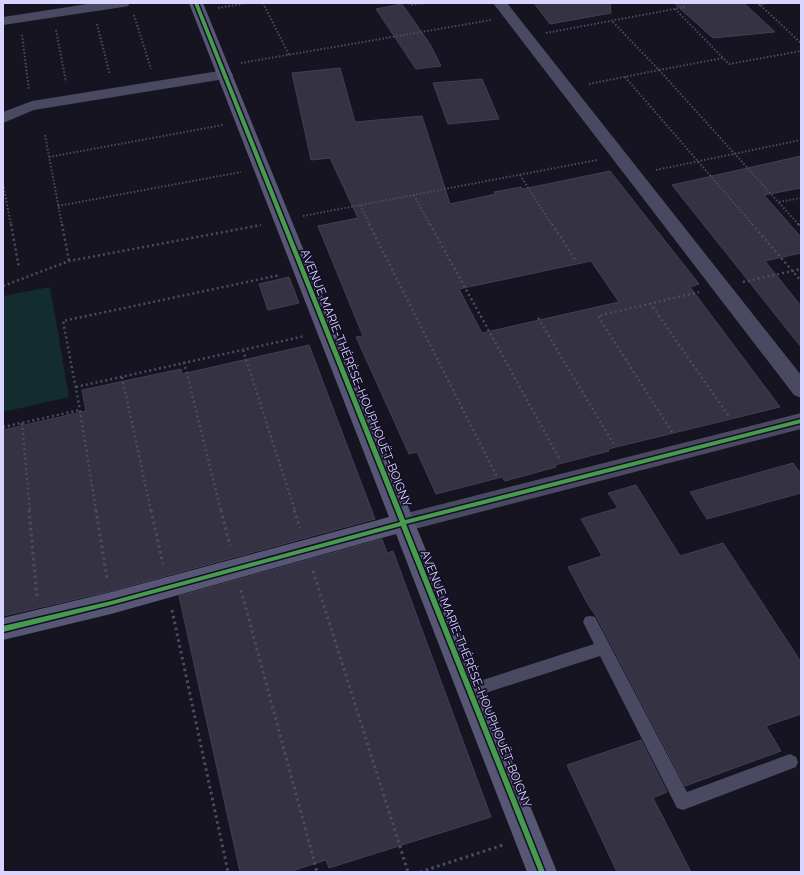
<svg xmlns="http://www.w3.org/2000/svg" width="804" height="875" font-family="Raleway,sans-serif">
	<style>
		.green { fill: #132c2d }
		.building { fill: #343243; stroke: #433f54; fill-rule: evenodd }
		.lines { fill: none; stroke-linecap: round; stroke-linejoin: round }
		.path-far2 { stroke: #44505f; stroke-width: 2; stroke-dasharray: 1.5 2; stroke-linecap: butt }
		.path-far1 { stroke: #44505f; stroke-width: 2.5; stroke-dasharray: 2 3; stroke-linecap: butt }
		.path { stroke: #44505f; stroke-width: 3; stroke-dasharray: 2.5 3.5; stroke-linecap: butt }
		.lane { fill: #4a4962; fill-rule: evenodd }
		.street { fill: #4a4962; fill-rule: evenodd }
		.secondary { fill: #575674; fill-rule: evenodd }
		.cycleway-casing { stroke: #130f26; stroke-width: 3 }
		.cycleway { fill: #469c4c; fill-rule: evenodd }
		.labels { text-anchor: middle; dominant-baseline: central; stroke-width: 3.5; stroke-linejoin: round; paint-order: stroke }
		.street-label { font-size: 12px; fill: #d9d4ff; stroke: #130f26 }
	</style>
	<rect width="100%" height="100%" fill="#161421"/>
	<path class="green" d="M50 287 69 397 3 412V296Z"/>
	<g class="building">
		<path d="M534 3H610L611 13 550 24Z"/>
		<path d="M674 3H744L775 32 713 38Z"/>
		<path d="M402 4 430 44 441 66 416 69 376 9Z"/>
		<path d="M340 68 355 122 422 116 450 204 496 194 494 192 521 187 523 189 610 171 699 284 690 287 780 407 608 449 609 451 555 465 556 467 505 481 502 477 436 494 417 452 409 454 356 337 363 336 318 226 358 218 330 158 311 160 292 73ZM591 261 619 302 482 333 459 289Z"/>
		<path d="M482 79 499 119 448 124 433 83Z"/>
		<path d="M801 156V188L764 195 801 237V253L765 261 801 306V347L672 185Z"/>
		<path d="M289 277 299 303 268 310 259 284Z"/>
		<path d="M309 345 375 519 111 591 3 616V430L86 411 82 390 181 369 182 374Z"/>
		<path d="M793 463 801 474V493L707 519 690 492Z"/>
		<path d="M636 485 680 556 723 543 801 662V714L766 726 781 751 685 786 596 616 589 606 568 567 602 556 581 519 618 508 608 493Z"/>
		<path d="M382 539 387 553 393 551 491 817 329 868 326 860 289 872H240L179 596Z"/>
		<path d="M641 740 667 792 653 798 691 872H617L567 765Z"/>
	</g>
	<g class="lines">
		<g class="path-far2">
			<path d="M263 3 289 55"/>
			<path d="M409 3 410 5 425 3"/>
			<path d="M758 3 801 43"/>
			<path d="M759 5 768 3"/>
			<path d="M218 8 247 3"/>
			<path d="M675 9 729 64 801 51"/>
			<path d="M134 15 151 69"/>
			<path d="M97 24 110 75"/>
			<path d="M56 30 66 82"/>
			<path d="M546 33 685 7"/>
			<path d="M22 35 29 90"/>
			<path d="M241 63 491 20"/>
			<path d="M659 70 799 225"/>
			<path d="M659 70 723 58"/>
			<path d="M625 77 753 225"/>
			<path d="M589 84 659 70 612 21"/>
			<path d="M45 135 62 225"/>
			<path d="M49 157 223 125"/>
			<path d="M656 170 801 140"/>
			<path d="M520 175 552 225"/>
			<path d="M3 184 11 225"/>
			<path d="M414 195 430 225"/>
			<path d="M779 202 801 198"/>
			<path d="M360 205 370 225"/>
			<path d="M58 206 241 172"/>
			<path d="M303 216 597 160"/>
		</g>
		<g class="path-far1">
			<path d="M11 224 19 268"/>
			<path d="M62 224 69 261"/>
			<path d="M369 224 497 477"/>
			<path d="M430 224 560 460"/>
			<path d="M552 224 576 261"/>
			<path d="M752 224 801 281"/>
			<path d="M798 224 801 227"/>
			<path d="M743 282 801 269"/>
			<path d="M3 286 69 261 261 225"/>
			<path d="M650 303 730 418"/>
			<path d="M538 318 615 446"/>
			<path d="M243 350 295 511"/>
			<path d="M184 362 221 511"/>
			<path d="M122 377 151 511"/>
			<path d="M76 387 305 336"/>
			<path d="M22 423 30 511"/>
			<path d="M3 427 80 410"/>
			<path d="M672 432 598 316 699 292"/>
			<path d="M96 511 80 410 63 321 280 275"/>
		</g>
		<g class="path">
			<path d="M29 510 37 598"/>
			<path d="M96 510 107 579"/>
			<path d="M151 510 163 564"/>
			<path d="M221 510 230 546"/>
			<path d="M294 510 300 528"/>
			<path d="M313 571 408 872"/>
			<path d="M241 590 317 872"/>
			<path d="M172 610 228 872"/>
			<path d="M420 872 503 845"/>
		</g>
		<path class="lane" d="M590 616 595 617 687 792 790 754 796 757 798 762 796 767 683 810 677 808 600 656 470 698 464 696 462 691 464 686 594 644 583 622 585 617Z"/>
		<g class="street">
			<path d="M94 3H130L128 6 123 7 3 25V17Z"/>
			<path d="M493 3H507L801 375V398L794 395Z"/>
			<path d="M225 70 231 72 233 75 231 78 34 110 3 123V112L32 101Z"/>
			<path d="M801 413V429L403 532 395 530 391 523 395 516 403 514Z"/>
		</g>
		<path class="secondary" d="M189 3H203L557 872H527L396 534 111 614 3 640V618L111 592 389 517Z"/>
		<defs>
			<path id="cycleway" d="M194 3H198L405 520 801 419V423L406 524 545 872H539L401 526 111 605 3 632V626L111 601 400 522Z"/>
		</defs>
		<use href="#cycleway" class="cycleway-casing"/>
		<use href="#cycleway" class="cycleway"/>
	</g>
	<g class="labels">
		<g class="street-label">
			<text transform="translate(356 378) rotate(68)">AVENUE MARIE-THÉRÈSE-HOUPHOUËT-BOIGNY</text>
			<text transform="translate(476 679) rotate(68)">AVENUE MARIE-THÉRÈSE-HOUPHOUËT-BOIGNY</text>
		</g>
	</g>
	<rect width="804" height="875" fill="none" stroke="#d9d4ff" stroke-width="8"/>
</svg>
